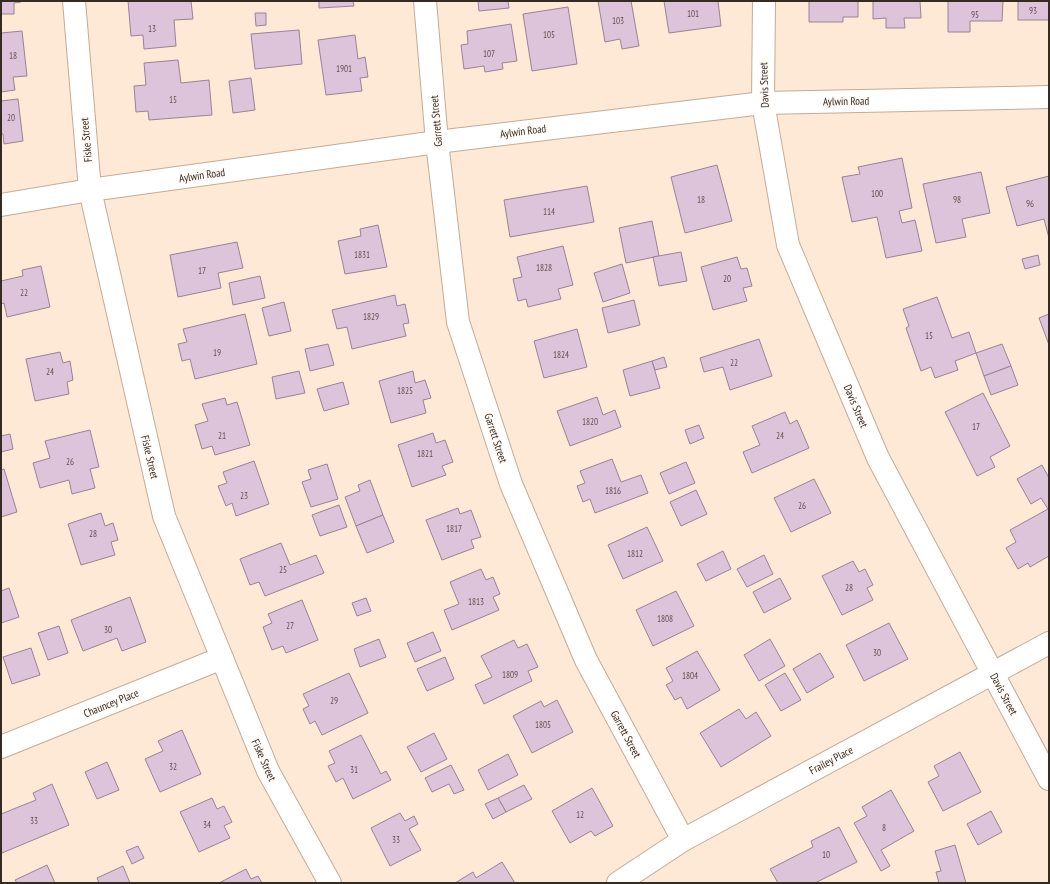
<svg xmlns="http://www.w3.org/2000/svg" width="1050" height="884" font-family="'PT Sans Narrow',sans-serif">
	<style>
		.building { fill: #dec4db; stroke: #9a8297 }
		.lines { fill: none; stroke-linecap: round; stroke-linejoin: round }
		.street-casing { stroke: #c4ab95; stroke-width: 24 }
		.street { stroke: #fff; stroke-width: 22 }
		.labels { text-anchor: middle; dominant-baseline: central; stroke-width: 3; stroke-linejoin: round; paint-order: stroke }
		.number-label { font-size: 9px; fill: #5f5150 }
		.street-label { font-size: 11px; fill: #352b22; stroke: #fff9f5 }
	</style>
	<rect width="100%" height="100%" fill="#fee9d6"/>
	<g class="building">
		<path d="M1 1H21V2L14 3V14H1Z"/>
		<path d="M128 1H191L193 19 174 20 176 46 144 49 143 35 131 36Z"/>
		<path d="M319 1H353L354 6 319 8Z"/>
		<path d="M478 1H508L509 8 479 11Z"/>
		<path d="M598 1H631L639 46 622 49 620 39 605 42Z"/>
		<path d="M664 1H718L721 26 669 33Z"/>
		<path d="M809 1H858V17H843V22H809Z"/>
		<path d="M873 1H920L921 18H904L905 28H886V18L873 19Z"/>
		<path d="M948 1H1003L1002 21H970V32H948Z"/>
		<rect x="1018" y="1" width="31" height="19"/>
		<path d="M568 7 577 64 532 71 523 14Z"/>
		<path d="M255 13H266V25L256 26Z"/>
		<path d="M511 24 517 61 502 63 503 69 485 72 484 66 464 69 461 45 468 44 467 31Z"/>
		<path d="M299 30 302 64 255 69 251 34Z"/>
		<path d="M22 31 27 76 13 77 15 90 1 92V33Z"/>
		<path d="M355 35 358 59 365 57 368 77 360 78 362 91 326 95 318 40Z"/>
		<path d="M178 60 181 83 209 80 212 115 149 120 148 111 136 112 134 86 146 85 144 63Z"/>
		<path d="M251 78 255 110 233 113 229 81Z"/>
		<path d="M18 99 23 141 4 144 3 134H1V101Z"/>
		<path d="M902 158 912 208 899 211 902 223 915 220 922 251 886 258 877 217 852 222 842 177 860 174 858 167Z"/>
		<path d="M717 165 732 221 685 233 671 177Z"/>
		<path d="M981 172 990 213 962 219 966 237 936 243 923 184Z"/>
		<path d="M1049 176V238L1044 219 1017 226 1006 187Z"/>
		<path d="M587 186 594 222 510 237 504 200Z"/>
		<path d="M652 221 659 256 626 263 619 228Z"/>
		<path d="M378 225 387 267 345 274 338 241 361 236 360 229Z"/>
		<path d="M237 242 243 268 218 273 221 288 178 297 170 255Z"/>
		<path d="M563 246 573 285 558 289 561 299 528 307 526 299 518 301 513 279 522 277 517 257Z"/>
		<path d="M681 252 687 281 659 286 653 257Z"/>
		<path d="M1038 255 1040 265 1025 269 1022 259Z"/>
		<path d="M737 257 741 269 747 268 752 286 743 288 747 301 713 310 701 267Z"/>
		<path d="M622 264 630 293 603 302 594 273Z"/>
		<path d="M41 266 50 307 7 317 4 303 1 304V281L23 276 22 270Z"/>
		<path d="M260 276 265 298 233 305 229 283Z"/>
		<path d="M395 295 397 306 405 304 409 323 403 324 406 336 352 349 347 327 337 329 332 310Z"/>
		<path d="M937 297 952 338 969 332 976 353 955 361 958 370 935 378 931 367 921 371 906 328 909 326 903 309Z"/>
		<path d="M634 300 640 325 608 333 602 308Z"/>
		<path d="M284 302 291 331 269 336 262 308Z"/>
		<path d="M245 314 257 364 195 379 190 359 182 361 178 344 187 342 183 329Z"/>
		<path d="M1049 314V345L1039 318Z"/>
		<path d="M577 329 587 367 544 378 534 341Z"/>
		<path d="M759 339 772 376 730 390 723 367 704 372 700 358Z"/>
		<path d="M328 344 334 365 310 371 305 349Z"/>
		<path d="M1002 344 1011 366 984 376 976 353Z"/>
		<path d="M60 352 63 363 70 361 73 380 67 382 69 394 35 401 26 359Z"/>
		<path d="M664 357 667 367 655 370 652 361Z"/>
		<path d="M652 361 660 388 630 396 623 370Z"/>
		<path d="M1011 366 1018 385 991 395 984 376Z"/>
		<path d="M299 371 305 393 276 399 272 377Z"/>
		<path d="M413 371 415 383 425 380 431 398 423 400 426 413 391 423 379 381Z"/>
		<path d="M343 382 349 404 324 411 317 389Z"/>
		<path d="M983 393 1010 446 990 457 995 467 977 476 945 412Z"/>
		<path d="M597 397 603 415 615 410 621 427 570 446 557 411Z"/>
		<path d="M225 398 227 405 237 402 250 445 215 455 212 446 202 449 195 425 208 421 202 404Z"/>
		<path d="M785 412 790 424 797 420 809 448 752 473 743 452 760 445 752 426Z"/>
		<path d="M699 425 704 438 690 444 685 430Z"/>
		<path d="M90 430 99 467 90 469 95 488 72 494 69 480 40 488 33 463 50 458 45 441Z"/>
		<path d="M433 433 436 443 445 440 453 462 442 466 446 475 412 487 398 445Z"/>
		<path d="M10 434 13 449 1 452V436Z"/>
		<path d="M612 459 621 482 641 475 648 493 595 513 590 499 583 502 577 486 585 483 580 471Z"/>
		<path d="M254 461 269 504 236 516 232 503 226 506 218 486 227 483 223 472Z"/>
		<path d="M686 462 695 483 669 494 660 473Z"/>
		<path d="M327 464 338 499 311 507 302 482 311 479 308 470Z"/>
		<path d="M1042 465 1049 478V556L1030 567 1028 563 1018 569 1006 548 1016 542 1010 530 1048 509 1041 498 1031 504 1017 479Z"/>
		<path d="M4 469 17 512 1 517V470Z"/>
		<path d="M814 479 831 513 791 532 774 498Z"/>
		<path d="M370 480 383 515 356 526 345 497 360 491 358 485Z"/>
		<path d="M696 490 707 514 681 526 670 502Z"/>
		<path d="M339 505 347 527 320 536 312 515Z"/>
		<path d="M458 508 460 514 471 510 481 537 471 540 474 548 442 560 426 520Z"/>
		<path d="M101 513 105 526 113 523 118 540 111 542 115 555 81 565 68 524Z"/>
		<path d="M383 515 394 542 367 553 356 526Z"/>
		<path d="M647 527 663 561 623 579 608 545Z"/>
		<path d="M281 543 290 565 316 555 324 573 265 596 259 582 250 585 240 559Z"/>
		<path d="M723 551 731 569 706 581 697 564Z"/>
		<path d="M764 555 773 574 747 587 737 569Z"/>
		<path d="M853 561 859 572 865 569 873 585 867 588 873 600 842 615 822 576Z"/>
		<path d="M481 569 486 580 493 577 500 594 493 597 499 610 452 630 444 610 459 604 450 582Z"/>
		<path d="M780 578 791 599 764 613 753 592Z"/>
		<path d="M9 588 19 617 1 623V591Z"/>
		<path d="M676 591 694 626 653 646 636 610Z"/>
		<path d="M130 597 146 642 122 651 117 638 83 651 71 620Z"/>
		<path d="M366 598 371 611 357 616 352 603Z"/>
		<path d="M302 600 318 640 286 653 283 646 272 650 263 627 272 623 268 614Z"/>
		<path d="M889 623 908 659 864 681 846 645Z"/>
		<path d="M59 626 68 653 48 660 38 633Z"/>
		<path d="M433 632 441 651 415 662 407 643Z"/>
		<path d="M379 639 386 657 360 667 354 649Z"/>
		<path d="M770 639 785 666 759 681 744 655Z"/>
		<path d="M514 640 518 648 527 644 538 667 528 671 532 681 484 704 475 685 492 677 481 656Z"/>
		<path d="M31 648 40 675 12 684 3 657Z"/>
		<path d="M697 651 720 690 687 709 681 697 675 700 666 685 673 681 666 668Z"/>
		<path d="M820 653 834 677 807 693 793 669Z"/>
		<path d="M445 657 454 679 427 691 417 669Z"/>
		<path d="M349 673 368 713 322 735 315 721 310 724 303 709 309 706 303 694Z"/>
		<path d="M785 673 801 700 781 711 765 685Z"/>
		<path d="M557 700 573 732 532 753 513 716 541 701 544 707Z"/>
		<path d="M739 709 746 719 756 712 771 736 721 767 700 733Z"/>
		<path d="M182 730 201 774 160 792 145 759 163 751 158 741Z"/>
		<path d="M434 733 447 759 421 772 407 747Z"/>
		<path d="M361 735 381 774 386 771 391 780 353 799 343 778 336 782 328 766 335 763 329 751Z"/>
		<path d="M960 752 981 792 943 811 928 782 939 776 934 766Z"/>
		<path d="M508 754 518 775 488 790 478 770Z"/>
		<path d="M107 762 119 790 97 799 85 772Z"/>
		<path d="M451 765 464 790 454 794 449 784 432 792 425 778Z"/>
		<path d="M52 784 69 825 2 853 1 849V814L36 800 33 793Z"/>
		<path d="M524 785 532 799 506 812 498 798Z"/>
		<path d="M592 788 613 826 595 836 591 831 570 843 552 811Z"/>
		<path d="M891 790 914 831 881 850 890 866 881 871 854 823 867 816 862 807Z"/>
		<path d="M212 798 217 809 224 806 232 822 224 826 230 838 199 852 180 812Z"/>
		<path d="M498 798 506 812 493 819 485 804Z"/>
		<path d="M991 811 1002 832 978 845 967 824Z"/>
		<path d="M400 813 405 821 414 816 418 824 409 829 421 850 390 866 371 828Z"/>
		<path d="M839 827 857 862 815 883H778L770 869 813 847 811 841Z"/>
		<path d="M955 845 966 883H939L936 872 941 871 935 851Z"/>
		<path d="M138 846 144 858 132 864 126 851Z"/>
		<path d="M502 862 515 883H455L473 872 476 878Z"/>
		<path d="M47 865 55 883H17L15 880Z"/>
		<path d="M123 866 130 883H99L97 878Z"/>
		<path d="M246 869 251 879 258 876 262 883H219Z"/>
	</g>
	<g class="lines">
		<defs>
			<g id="street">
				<path d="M74 1 90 190 164 516 268 771 330 883"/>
				<path d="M425 1 437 142 458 322 511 484 586 660 683 840"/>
				<path d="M764 1 763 103 788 245 878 458 1049 779"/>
				<path d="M1 205 90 190 437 142 763 103 1049 97"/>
				<path d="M1 747 222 658"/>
				<path d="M618 883 683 840 1049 643"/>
			</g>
		</defs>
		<use href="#street" class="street-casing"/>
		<use href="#street" class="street"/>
	</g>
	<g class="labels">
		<g class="number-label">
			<text x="1033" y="10">93</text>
			<text x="693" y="13">101</text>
			<text x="975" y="14">95</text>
			<text x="618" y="20">103</text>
			<text x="152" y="28">13</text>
			<text x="549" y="34">105</text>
			<text x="489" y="53">107</text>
			<text x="13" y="55">18</text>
			<text x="344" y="68">1901</text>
			<text x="173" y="99">15</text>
			<text x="11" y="117">20</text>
			<text x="877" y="193">100</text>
			<text x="701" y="199">18</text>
			<text x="957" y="199">98</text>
			<text x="1030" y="203">96</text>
			<text x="549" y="211">114</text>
			<text x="362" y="254">1831</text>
			<text x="544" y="267">1828</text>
			<text x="202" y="270">17</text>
			<text x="727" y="278">20</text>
			<text x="24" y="292">22</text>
			<text x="371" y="316">1829</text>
			<text x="929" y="335">15</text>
			<text x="217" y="352">19</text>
			<text x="561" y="354">1824</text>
			<text x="734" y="362">22</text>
			<text x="50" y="371">24</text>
			<text x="405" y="390">1825</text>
			<text x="590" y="421">1820</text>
			<text x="976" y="426">17</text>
			<text x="222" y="435">21</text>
			<text x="780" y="435">24</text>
			<text x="425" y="453">1821</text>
			<text x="70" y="461">26</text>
			<text x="613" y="490">1816</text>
			<text x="244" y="495">23</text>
			<text x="802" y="505">26</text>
			<text x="454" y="528">1817</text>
			<text x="93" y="533">28</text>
			<text x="635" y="553">1812</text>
			<text x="283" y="569">25</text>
			<text x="849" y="587">28</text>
			<text x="476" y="601">1813</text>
			<text x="665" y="618">1808</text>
			<text x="290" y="625">27</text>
			<text x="108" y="629">30</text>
			<text x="877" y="652">30</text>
			<text x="510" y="674">1809</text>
			<text x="690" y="675">1804</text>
			<text x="334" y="700">29</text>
			<text x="543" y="724">1805</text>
			<text x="173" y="766">32</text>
			<text x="354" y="769">31</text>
			<text x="580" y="814">12</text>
			<text x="34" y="820">33</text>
			<text x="207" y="824">34</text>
			<text x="884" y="827">8</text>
			<text x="396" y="839">33</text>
			<text x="826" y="854">10</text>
		</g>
		<g class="street-label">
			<text transform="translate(764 85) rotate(-92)">Davis Street</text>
			<text transform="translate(846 101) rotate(-1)">Aylwin Road</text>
			<text transform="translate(436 121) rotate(-95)">Garrett Street</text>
			<text transform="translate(523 131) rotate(-7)">Aylwin Road</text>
			<text transform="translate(86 140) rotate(-95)">Fiske Street</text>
			<text transform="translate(202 175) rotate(-8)">Aylwin Road</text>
			<text transform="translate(856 406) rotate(67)">Davis Street</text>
			<text transform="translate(496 438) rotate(72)">Garrett Street</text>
			<text transform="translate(150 457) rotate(77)">Fiske Street</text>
			<text transform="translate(1004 694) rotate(62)">Davis Street</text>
			<text transform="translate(111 703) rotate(-22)">Chauncey Place</text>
			<text transform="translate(626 734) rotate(62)">Garrett Street</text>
			<text transform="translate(264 760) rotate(66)">Fiske Street</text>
			<text transform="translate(831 760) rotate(-28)">Frailey Place</text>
		</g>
	</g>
	<rect width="1050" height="884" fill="none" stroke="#352b22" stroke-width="4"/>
</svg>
